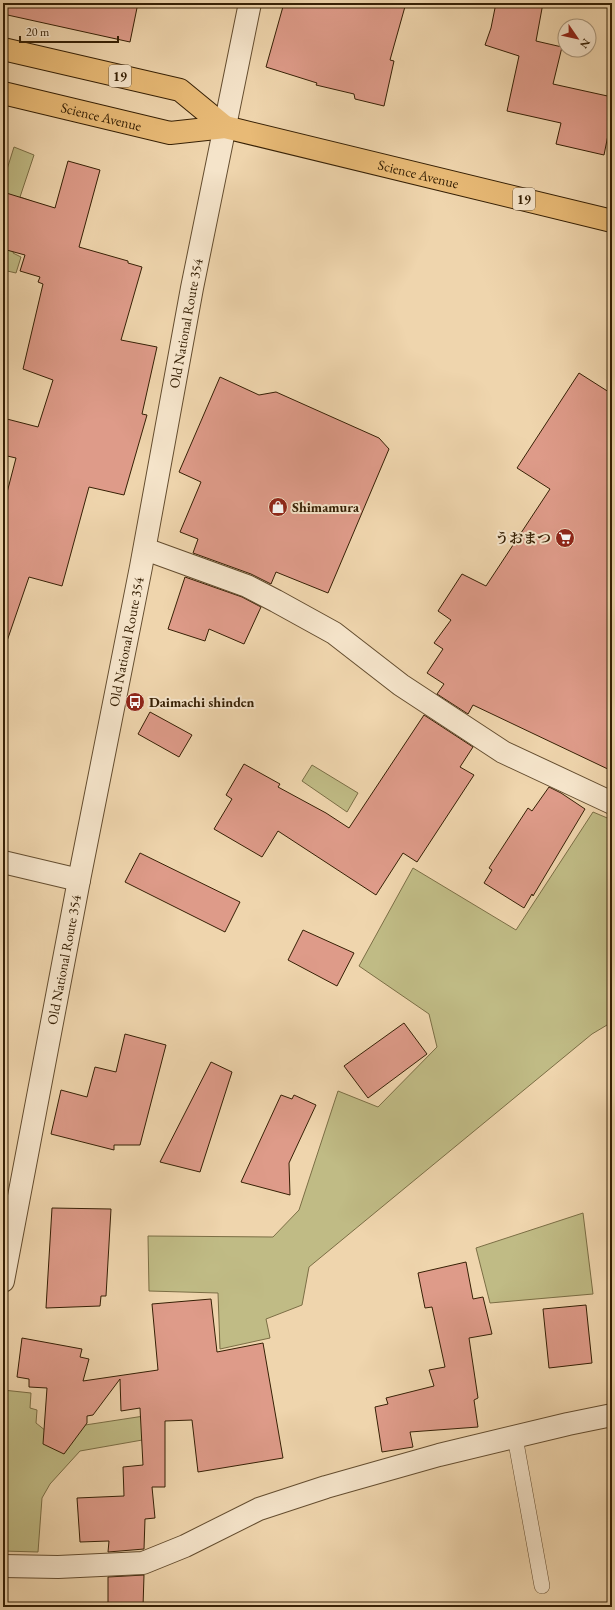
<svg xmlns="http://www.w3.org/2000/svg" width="615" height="1610" font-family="'EB Garamond','Noto Serif JP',serif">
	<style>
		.green { fill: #c0bb85; stroke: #7b6e45 }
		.building { fill: #de9b89; stroke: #362005 }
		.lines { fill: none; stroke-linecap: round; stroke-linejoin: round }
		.service-casing { stroke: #644d2f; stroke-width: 16 }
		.minor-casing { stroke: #644d2f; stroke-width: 24 }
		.tertiary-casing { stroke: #644d2f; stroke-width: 24 }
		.primary-casing { stroke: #362005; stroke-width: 24 }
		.service { stroke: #f5e4ca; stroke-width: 15 }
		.minor { stroke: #f5e4ca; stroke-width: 22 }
		.tertiary { stroke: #f5e4ca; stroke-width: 22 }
		.primary { stroke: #e8ba76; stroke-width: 22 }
		.labels { text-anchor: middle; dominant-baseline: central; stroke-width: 4; stroke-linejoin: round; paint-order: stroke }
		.shield { fill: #f5e4ca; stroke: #6f5b40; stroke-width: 1 }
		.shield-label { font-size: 13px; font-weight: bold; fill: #362005 }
		.street-label { font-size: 14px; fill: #362005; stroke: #f5e4ca }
		.poi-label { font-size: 14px; font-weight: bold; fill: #362005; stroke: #f5e4ca; text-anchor: start }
	</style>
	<rect width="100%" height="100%" fill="#efd5ad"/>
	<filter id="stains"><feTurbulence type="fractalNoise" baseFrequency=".005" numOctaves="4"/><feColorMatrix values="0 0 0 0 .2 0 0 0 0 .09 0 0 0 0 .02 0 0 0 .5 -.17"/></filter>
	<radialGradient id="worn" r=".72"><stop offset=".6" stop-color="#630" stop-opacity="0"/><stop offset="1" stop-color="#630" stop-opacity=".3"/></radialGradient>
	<g class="green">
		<path d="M14 147 34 155 20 197 34 202 13 253 21 257 16 273 3 270V182Z"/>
		<path d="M312 765 358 793 347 812 302 781Z"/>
		<path d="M593 812 612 820V1022L592 1034 309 1267 302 1305 266 1319 270 1338 220 1349 218 1293 149 1291 148 1236 273 1237 299 1210 338 1091 378 1107 437 1047 429 1014 359 966 413 868 516 930Z"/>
		<path d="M583 1213 593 1294 490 1303 476 1248Z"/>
		<path d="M3 1390 31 1393 30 1408 37 1410 36 1423 46 1431 144 1416 148 1439 80 1451 50 1484 42 1498 38 1552 3 1551Z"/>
	</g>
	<g class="building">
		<path d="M5 3H138L130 42 3 14Z"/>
		<path d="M284 3H406L390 60 394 61 384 106 355 99 354 94 316 85 317 83 266 67Z"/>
		<path d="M496 3H543L536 41 562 47 553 84 612 97V136L608 135 604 155 556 144 561 123 507 111 519 56 485 45 491 28Z"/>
		<path d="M68 161 100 170 79 247 128 261V263L142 267 121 340 157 347 142 414 147 415 124 495 89 487 62 586 29 577 7 641 3 640V508L16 458 3 455V418L38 427 53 380 23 369 43 284 38 282 40 277 20 271 25 255 3 249V192L55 208Z"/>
		<path d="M579 373 612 394V771L473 705 468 714 437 694 444 684 427 673 443 649 434 643 451 620 438 611 462 574 486 586 550 489 517 468Z"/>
		<path d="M220 377 259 395 276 392 379 438 389 449 328 593 276 572 271 584 251 574 193 553 198 539 180 532 201 482 179 472Z"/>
		<path d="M185 577 242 597 261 607 244 644 209 629 205 641 168 629Z"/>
		<path d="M150 712 192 735 179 757 138 734Z"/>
		<path d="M424 715 473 747 460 767 474 775 417 862 403 853 376 895 278 831 262 857 214 829 232 799 226 795 244 764 280 784 278 787 326 813 349 828Z"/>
		<path d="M549 787 561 793 585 809 533 896 532 894 524 908 484 883 492 870 489 868 528 808 532 811Z"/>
		<path d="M140 853 240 902 225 932 125 882Z"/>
		<path d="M303 930 354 953 337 986 288 960Z"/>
		<path d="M404 1023 427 1054 368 1098 344 1066Z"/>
		<path d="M125 1034 166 1045 140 1145H114V1150L51 1134 61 1090 87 1097 95 1067 116 1072Z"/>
		<path d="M211 1062 232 1072 200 1172 160 1162Z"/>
		<path d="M281 1095 292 1099 294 1095 316 1105 289 1163 290 1195 241 1182Z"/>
		<path d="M52 1208 111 1209 106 1296H101L100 1306 46 1308Z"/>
		<path d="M466 1262 473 1299 483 1297 492 1334 469 1338 478 1398 474 1400 478 1427 410 1432 413 1447 382 1452 375 1407 388 1404 386 1398 434 1386 429 1370 445 1367 432 1307 425 1308 418 1273Z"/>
		<path d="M211 1299 217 1352 263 1343 283 1458 198 1472 192 1420 165 1421V1487H152L155 1518 145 1519 144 1549 108 1552 109 1541 80 1542 77 1498 124 1496 123 1467 143 1465 140 1408 121 1411 120 1379 93 1415 87 1416V1423L64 1454 43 1444 47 1388 29 1387V1379L17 1377 22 1338 82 1349 80 1357 89 1359 83 1381 158 1370 152 1304Z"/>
		<path d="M586 1305 592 1363 549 1368 543 1309Z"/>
		<path d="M144 1575 143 1607H108V1577Z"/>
	</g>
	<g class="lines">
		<defs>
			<path id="service" d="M515 1437 542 1586"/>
			<g id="minor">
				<path d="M145 549 247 586 276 601 334 633 401 685 503 752 612 803"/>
				<path d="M3 862 79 880"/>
				<path d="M3 1566 58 1567 143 1563 185 1546 259 1509 326 1487 439 1455 568 1424 612 1415"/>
			</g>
			<g id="tertiary">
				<path id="s1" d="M3 1281 79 880 141 567 192 288 250 3"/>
			</g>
			<g id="primary">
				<path d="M3 49 180 90 225 127"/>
				<path id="s2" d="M3 93 170 133 225 127 612 221"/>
			</g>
		</defs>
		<use href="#service" class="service-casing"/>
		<use href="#minor" class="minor-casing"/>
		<use href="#tertiary" class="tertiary-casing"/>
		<use href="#primary" class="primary-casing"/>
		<use href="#service" class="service"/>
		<use href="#minor" class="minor"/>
		<use href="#tertiary" class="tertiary"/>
		<use href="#primary" class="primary"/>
	</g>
	<defs>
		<symbol id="shop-disc" viewBox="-11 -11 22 22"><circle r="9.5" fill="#8f2418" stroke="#f5e4ca"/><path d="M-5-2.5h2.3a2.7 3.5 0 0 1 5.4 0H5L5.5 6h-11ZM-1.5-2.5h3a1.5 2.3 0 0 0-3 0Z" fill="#fff"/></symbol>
		<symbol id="supermarket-disc" viewBox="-11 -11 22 22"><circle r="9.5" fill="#8f2418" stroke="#f5e4ca"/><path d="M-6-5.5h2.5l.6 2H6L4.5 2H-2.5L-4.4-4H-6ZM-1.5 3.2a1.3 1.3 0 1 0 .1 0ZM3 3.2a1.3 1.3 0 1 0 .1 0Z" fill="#fff"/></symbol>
		<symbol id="bus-disc" viewBox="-11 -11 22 22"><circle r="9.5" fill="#8f2418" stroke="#f5e4ca"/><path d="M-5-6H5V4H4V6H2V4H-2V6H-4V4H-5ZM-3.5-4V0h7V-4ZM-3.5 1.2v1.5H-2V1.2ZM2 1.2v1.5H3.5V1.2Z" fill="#fff"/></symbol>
	</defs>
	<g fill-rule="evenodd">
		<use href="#shop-disc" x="267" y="496" width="22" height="22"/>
		<use href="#supermarket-disc" x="554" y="527" width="22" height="22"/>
		<use href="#bus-disc" x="124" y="691" width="22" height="22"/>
	</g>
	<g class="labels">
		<g class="shield">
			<rect x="109" y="65" width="22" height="22" rx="3"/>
			<rect x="513" y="188" width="22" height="22" rx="3"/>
		</g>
		<g class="shield-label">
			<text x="120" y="76">19</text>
			<text x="524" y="199">19</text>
		</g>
		<g class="street-label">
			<text stroke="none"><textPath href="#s2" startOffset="101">Science Avenue</textPath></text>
			<text stroke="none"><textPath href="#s2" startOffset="426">Science Avenue</textPath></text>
			<text stroke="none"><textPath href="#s1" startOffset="975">Old National Route 354</textPath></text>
			<text stroke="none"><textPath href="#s1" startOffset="651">Old National Route 354</textPath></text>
			<text stroke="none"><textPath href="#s1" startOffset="327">Old National Route 354</textPath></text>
		</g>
		<g class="poi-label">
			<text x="292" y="507">Shimamura</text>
			<text x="551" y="538" text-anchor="end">うおまつ</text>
			<text x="149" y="702">Daimachi shinden</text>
		</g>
	</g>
	<rect width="615" height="1610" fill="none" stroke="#efd5ad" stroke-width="16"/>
	<rect x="4" y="4" width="607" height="1602" fill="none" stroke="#362005" stroke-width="2"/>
	<rect x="8" y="8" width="599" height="1594" fill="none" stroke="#362005"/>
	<g transform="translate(577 38) rotate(124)"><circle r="19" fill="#f5e4ca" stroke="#a9967b"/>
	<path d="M0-3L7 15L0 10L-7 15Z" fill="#8f2418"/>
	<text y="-6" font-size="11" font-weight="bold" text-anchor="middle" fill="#362005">N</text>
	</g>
	<path d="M20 36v6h98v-6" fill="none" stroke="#362005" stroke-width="2"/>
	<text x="26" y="36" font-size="12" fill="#362005" stroke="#f5e4ca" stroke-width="3" paint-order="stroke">20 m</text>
	<rect width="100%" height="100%" filter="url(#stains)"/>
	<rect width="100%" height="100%" fill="url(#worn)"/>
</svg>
